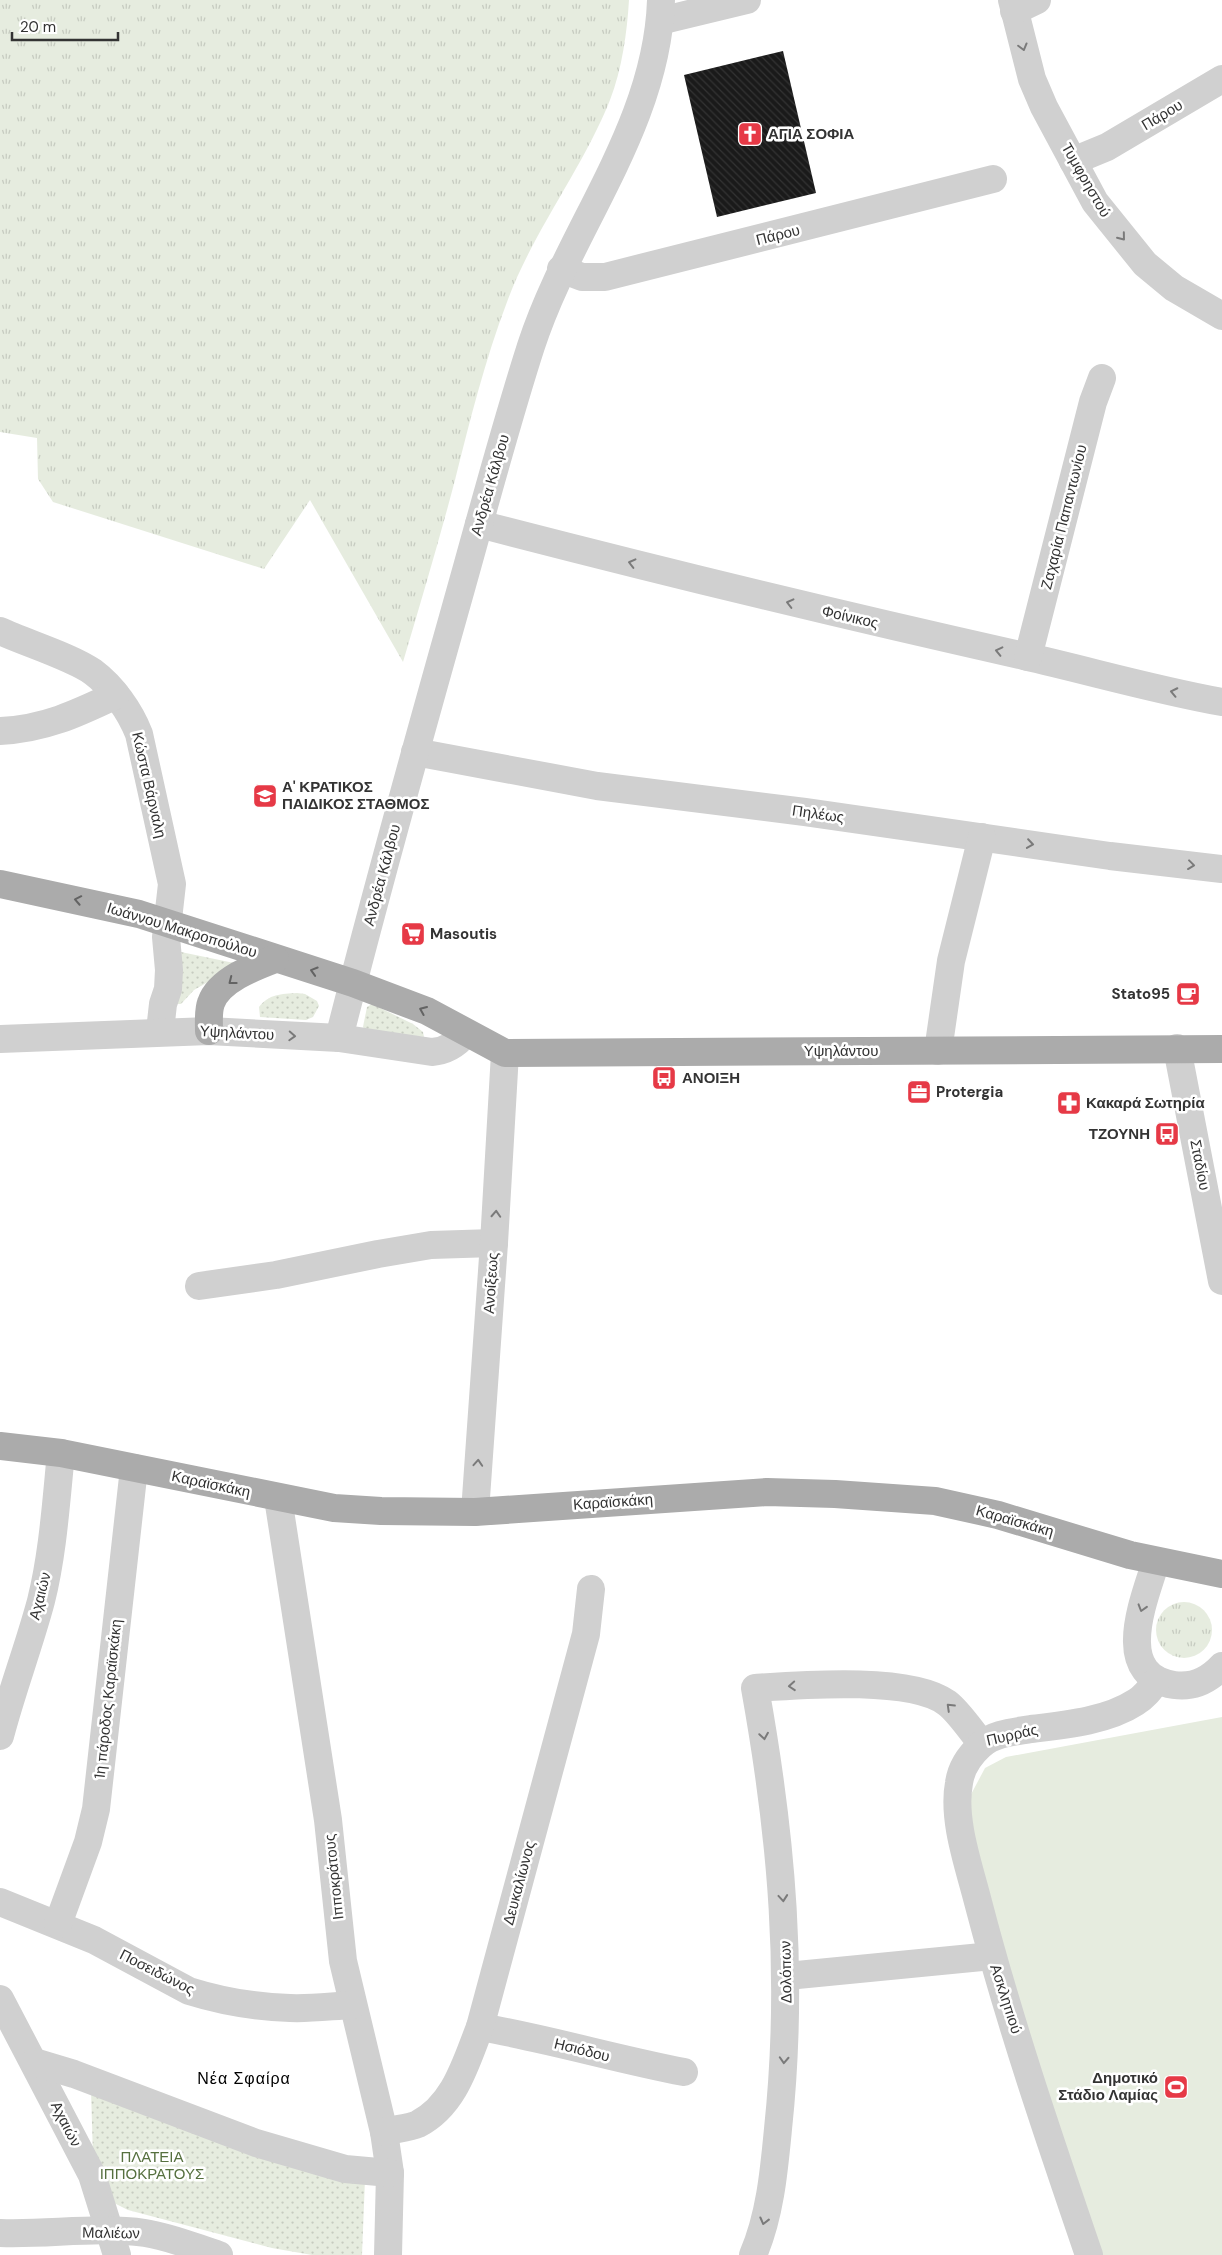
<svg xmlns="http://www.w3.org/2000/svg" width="1222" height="2255" font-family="'DM Sans',sans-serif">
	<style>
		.grass { fill: url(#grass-tufts) }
		.park { fill: url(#park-dots) }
		.pitch { fill: #e6ecdf }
		.building { fill: url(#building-back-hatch) }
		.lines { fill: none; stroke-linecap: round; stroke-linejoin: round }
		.minor { stroke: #d0d0d0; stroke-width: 28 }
		.major { stroke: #ababab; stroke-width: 28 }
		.oneway { stroke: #7a7a7a }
		.oneway2 { stroke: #636363 }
		.labels { text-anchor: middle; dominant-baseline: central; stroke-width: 5; stroke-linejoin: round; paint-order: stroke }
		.street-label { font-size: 15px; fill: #333; stroke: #fff }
		.poi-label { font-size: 15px; font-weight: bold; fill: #333; stroke: #fff; text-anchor: start }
		.park-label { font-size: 15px; fill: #56703f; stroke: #fff }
		.neighbourhood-label { font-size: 16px; letter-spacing: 1px; fill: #000; stroke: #fff }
	</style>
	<defs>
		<pattern id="grass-tufts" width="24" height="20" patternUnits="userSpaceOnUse" patternTransform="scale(1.25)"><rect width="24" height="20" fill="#e6ecdf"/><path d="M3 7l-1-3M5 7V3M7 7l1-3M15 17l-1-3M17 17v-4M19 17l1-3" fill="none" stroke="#c6cbc0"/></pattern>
		<pattern id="park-dots" width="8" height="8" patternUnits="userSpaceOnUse" patternTransform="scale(1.25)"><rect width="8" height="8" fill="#e6ecdf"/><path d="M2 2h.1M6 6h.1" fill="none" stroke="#c6cbc0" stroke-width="1.8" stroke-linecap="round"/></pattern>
		<pattern id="building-back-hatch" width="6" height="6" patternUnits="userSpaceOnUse" patternTransform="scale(1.25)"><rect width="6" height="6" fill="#1a1a1a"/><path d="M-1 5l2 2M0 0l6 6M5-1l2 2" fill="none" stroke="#333"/></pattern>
	</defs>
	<rect width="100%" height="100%" fill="#fff"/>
	<g class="grass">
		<path d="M0 0H629C627 33 622 69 610 100 582 170 533 231 507 302 485 360 470 420 455 480 439 541 421 601 403 662L310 500 264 569 53 502 38 479 37 438 0 432Z"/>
		<circle cx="1184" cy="1630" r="28"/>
	</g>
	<g class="park">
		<path d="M181 952 234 963 220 975 194 990 181 1004H177L178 959Z"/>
		<path d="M297 993 305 994 317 1001 319 1006 313 1017 306 1020 260 1017 259 1007C269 994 281 994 297 993Z"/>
		<path d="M372 1004 413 1024 423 1032 424 1037 366 1031 363 1027 367 1007Z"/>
		<path d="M91 2090 365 2179 362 2255H312L272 2248 128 2210 114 2203 93 2157Z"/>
	</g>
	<path class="pitch" d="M1222 1717V2255H1102L981 1910 968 1800 985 1768 1006 1757Z"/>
	<path class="building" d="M783 51 816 193 717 217 684 75Z"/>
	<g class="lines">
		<g class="minor">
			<path d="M1012 0 1032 79 1044 107 1095 202 1145 264 1174 288 1222 316"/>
			<path d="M1014 11 1037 0"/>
			<path d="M660 21 747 0"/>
			<path d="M1073 161 1107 147 1222 79"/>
			<path d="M561 269 582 277H605L993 179"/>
			<path d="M479 524C660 571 841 615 1024 656 1090 671 1155 690 1222 702"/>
			<path d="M0 631C26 643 72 657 93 672 113 687 130 711 139 734L172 884 166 937 169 970 168 989 163 1004 160 1031"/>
			<path d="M1028 657 1093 402 1102 378"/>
			<path d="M0 731C44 729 76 714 116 695"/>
			<path d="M415 752 597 786 805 812 1110 856 1222 869"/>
			<path d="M339 1038C375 895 415 752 455 610 480 522 503 433 531 346 569 229 657 127 661 0"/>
			<path d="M0 1039 209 1031 339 1038 432 1052C446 1051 457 1044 466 1033"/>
			<path d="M1177 1048 1222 1281"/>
			<path d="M938 1051 951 961 982 837"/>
			<path d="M199 1286 276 1275 378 1254 431 1245 494 1243"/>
			<path d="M278 1498 328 1820 343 1961 384 2132 390 2173 388 2255"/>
			<path d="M475 1512 494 1243 505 1053"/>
			<path d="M1156 1561C1145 1598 1111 1675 1174 1685 1194 1688 1209 1680 1222 1666"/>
			<path d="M0 1736C12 1690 29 1646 41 1601 53 1553 56 1502 61 1453"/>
			<path d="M0 1902 94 1940 189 1991C221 2001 256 2007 290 2008 310 2009 332 2006 352 2005"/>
			<path d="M58 1924 88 1842 96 1809 134 1468"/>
			<path d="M787 1976 992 1956"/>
			<path d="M0 1999 92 2175 117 2255"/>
			<path d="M480 2027C549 2039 616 2059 684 2072"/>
			<path d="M34 2062 74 2074 256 2143 345 2169 390 2173"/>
			<path d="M384 2132C395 2129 409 2128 418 2124 455 2105 466 2062 480 2027L586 1634 591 1589"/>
			<path d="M0 2233C48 2235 98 2226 145 2233 171 2237 194 2247 219 2255"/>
			<path d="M753 2255C770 2216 774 2171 778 2129 794 1978 782 1838 755 1688 800 1685 911 1676 947 1703 959 1712 972 1732 982 1744"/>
			<path d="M1089 2255C1049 2138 1009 2021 978 1902 969 1866 952 1820 959 1783 961 1768 970 1755 981 1745 994 1733 1014 1732 1031 1729 1065 1725 1107 1721 1136 1702 1145 1697 1151 1688 1157 1680"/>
		</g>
		<g class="major">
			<path d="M0 884 139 914 353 983 427 1011 505 1053 1222 1049"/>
			<path d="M209 1031C209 1022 208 1011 211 1003 219 980 254 967 275 959"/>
			<path d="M0 1446 61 1453 334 1508 381 1511 475 1512 767 1492 835 1494 935 1501 998 1515 1130 1555 1222 1574"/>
		</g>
	</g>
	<defs><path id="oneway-chevron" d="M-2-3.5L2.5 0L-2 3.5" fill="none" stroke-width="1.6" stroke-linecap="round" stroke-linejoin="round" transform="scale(1.25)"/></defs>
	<g class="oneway">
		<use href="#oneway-chevron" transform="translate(1023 47) rotate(75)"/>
		<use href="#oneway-chevron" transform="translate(1122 237) rotate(51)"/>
		<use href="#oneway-chevron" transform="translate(632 563) rotate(-166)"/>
		<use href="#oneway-chevron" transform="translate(790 603) rotate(-166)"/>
		<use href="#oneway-chevron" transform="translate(999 651) rotate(-167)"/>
		<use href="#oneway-chevron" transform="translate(1174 692) rotate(-168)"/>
		<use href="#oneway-chevron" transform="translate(1030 844) rotate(8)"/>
		<use href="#oneway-chevron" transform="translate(1191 865) rotate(7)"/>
		<use href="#oneway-chevron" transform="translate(292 1036) rotate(3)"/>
		<use href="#oneway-chevron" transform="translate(496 1214) rotate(-87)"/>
		<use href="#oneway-chevron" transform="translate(478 1463) rotate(-86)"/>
		<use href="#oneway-chevron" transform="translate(1142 1608) rotate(107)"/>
		<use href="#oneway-chevron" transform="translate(792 1686) rotate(176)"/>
		<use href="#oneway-chevron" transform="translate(950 1707) rotate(-136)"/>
		<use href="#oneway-chevron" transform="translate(764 1736) rotate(81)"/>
		<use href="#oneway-chevron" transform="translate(783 1898) rotate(85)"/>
		<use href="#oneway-chevron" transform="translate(784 2060) rotate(93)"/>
		<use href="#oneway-chevron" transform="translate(764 2221) rotate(104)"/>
	</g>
	<g class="oneway2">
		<use href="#oneway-chevron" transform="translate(78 900) rotate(-169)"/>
		<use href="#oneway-chevron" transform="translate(314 971) rotate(-163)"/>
		<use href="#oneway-chevron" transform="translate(232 981) rotate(142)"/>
		<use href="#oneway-chevron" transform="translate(423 1010) rotate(-157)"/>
	</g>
	<defs>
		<symbol id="church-square" viewBox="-11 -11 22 22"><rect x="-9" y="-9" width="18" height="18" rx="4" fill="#e63946" stroke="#fff"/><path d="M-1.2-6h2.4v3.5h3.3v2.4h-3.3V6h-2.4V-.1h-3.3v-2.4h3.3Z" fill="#fff"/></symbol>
		<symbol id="school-square" viewBox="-11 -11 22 22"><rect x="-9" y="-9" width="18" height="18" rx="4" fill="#e63946" stroke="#fff"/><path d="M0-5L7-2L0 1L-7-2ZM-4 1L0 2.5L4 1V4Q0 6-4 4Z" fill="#fff"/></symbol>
		<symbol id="supermarket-square" viewBox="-11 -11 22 22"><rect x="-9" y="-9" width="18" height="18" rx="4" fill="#e63946" stroke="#fff"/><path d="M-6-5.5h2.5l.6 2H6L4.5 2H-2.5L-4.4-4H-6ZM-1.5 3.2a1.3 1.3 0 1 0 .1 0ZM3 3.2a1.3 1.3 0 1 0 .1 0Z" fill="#fff"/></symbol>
		<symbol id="cafe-square" viewBox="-11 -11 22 22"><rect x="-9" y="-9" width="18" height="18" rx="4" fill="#e63946" stroke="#fff"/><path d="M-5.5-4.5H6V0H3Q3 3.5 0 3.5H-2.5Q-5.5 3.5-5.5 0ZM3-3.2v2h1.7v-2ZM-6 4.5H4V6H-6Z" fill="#fff"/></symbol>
		<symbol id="bus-square" viewBox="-11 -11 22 22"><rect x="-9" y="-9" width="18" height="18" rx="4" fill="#e63946" stroke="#fff"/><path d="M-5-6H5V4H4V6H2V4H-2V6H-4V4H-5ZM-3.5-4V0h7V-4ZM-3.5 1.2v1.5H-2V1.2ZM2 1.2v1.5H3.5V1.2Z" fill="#fff"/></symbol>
		<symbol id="office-square" viewBox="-11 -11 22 22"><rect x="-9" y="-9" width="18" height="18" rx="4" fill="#e63946" stroke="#fff"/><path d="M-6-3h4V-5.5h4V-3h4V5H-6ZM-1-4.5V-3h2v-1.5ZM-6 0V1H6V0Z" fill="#fff"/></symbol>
		<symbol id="pharmacy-square" viewBox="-11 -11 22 22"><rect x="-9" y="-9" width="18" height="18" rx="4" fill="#e63946" stroke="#fff"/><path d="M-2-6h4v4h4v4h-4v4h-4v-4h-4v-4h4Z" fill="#fff"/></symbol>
		<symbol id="stadium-square" viewBox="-11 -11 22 22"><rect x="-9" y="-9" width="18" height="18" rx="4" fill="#e63946" stroke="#fff"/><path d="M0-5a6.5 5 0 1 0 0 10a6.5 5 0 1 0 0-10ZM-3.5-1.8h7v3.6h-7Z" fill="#fff"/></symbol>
	</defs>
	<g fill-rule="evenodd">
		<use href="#church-square" x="736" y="120" width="28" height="28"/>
		<use href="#school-square" x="251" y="782" width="28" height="28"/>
		<use href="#supermarket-square" x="399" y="920" width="28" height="28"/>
		<use href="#cafe-square" x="1174" y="980" width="28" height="28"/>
		<use href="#bus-square" x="650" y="1064" width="28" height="28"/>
		<use href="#office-square" x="905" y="1078" width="28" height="28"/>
		<use href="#pharmacy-square" x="1055" y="1089" width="28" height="28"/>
		<use href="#bus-square" x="1153" y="1120" width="28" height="28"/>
		<use href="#stadium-square" x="1162" y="2073" width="28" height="28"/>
	</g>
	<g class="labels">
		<g class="street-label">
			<text transform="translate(1162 115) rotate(-31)">Πάρου</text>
			<text transform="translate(1086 180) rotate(60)">Τυμφρηστού</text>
			<text transform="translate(778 235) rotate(-14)">Πάρου</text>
			<text transform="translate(490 485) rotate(-74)">Ανδρέα Κάλβου</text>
			<text transform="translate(1064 517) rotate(-76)">Ζαχαρία Παπαντωνίου</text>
			<text transform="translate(850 617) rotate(13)">Φοίνικος</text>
			<text transform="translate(149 785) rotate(77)">Κώστα Βάρναλη</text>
			<text transform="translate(818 814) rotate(8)">Πηλέως</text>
			<text transform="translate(382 875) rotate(-75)">Ανδρέα Κάλβου</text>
			<text transform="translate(182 930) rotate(17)">Ιωάννου Μακροπούλου</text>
			<text transform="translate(237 1033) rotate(3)">Υψηλάντου</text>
			<text x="841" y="1051">Υψηλάντου</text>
			<text transform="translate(1200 1165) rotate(79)">Σταδίου</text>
			<text transform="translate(491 1283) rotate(-86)">Ανοίξεως</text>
			<text transform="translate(211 1484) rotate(12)">Καραϊσκάκη</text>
			<text transform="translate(613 1502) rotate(-4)">Καραϊσκάκη</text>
			<text transform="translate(1015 1521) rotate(16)">Καραϊσκάκη</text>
			<text transform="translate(40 1596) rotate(-76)">Αχαιών</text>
			<text transform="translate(108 1699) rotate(-84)">1η πάροδος Καραϊσκάκη</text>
			<text transform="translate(1012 1735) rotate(-13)">Πυρράς</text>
			<text transform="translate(334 1877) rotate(-96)">Ιπποκράτους</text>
			<text transform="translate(519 1883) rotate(-75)">Δευκαλίωνος</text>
			<text transform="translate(157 1972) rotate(27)">Ποσειδώνος</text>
			<text transform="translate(786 1972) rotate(-91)">Δολόπων</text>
			<text transform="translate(1006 1999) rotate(72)">Ασκληπιού</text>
			<text transform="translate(582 2050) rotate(14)">Ησιόδου</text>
			<text transform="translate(66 2124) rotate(63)">Αχαιών</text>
			<text transform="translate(111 2233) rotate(1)">Μαλιέων</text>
		</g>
		<g class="poi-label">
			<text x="768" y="134">ΑΓΙΑ ΣΟΦΙΑ</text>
			<text x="282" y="787">Α' ΚΡΑΤΙΚΟΣ<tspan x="282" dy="17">ΠΑΙΔΙΚΟΣ ΣΤΑΘΜΟΣ</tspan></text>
			<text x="430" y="934">Masoutis</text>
			<text x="1170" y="994" text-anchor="end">Stato95</text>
			<text x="682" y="1078">ΑΝΟΙΞΗ</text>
			<text x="936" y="1092">Protergia</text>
			<text x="1086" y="1103">Κακαρά Σωτηρία</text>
			<text x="1150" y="1134" text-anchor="end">ΤΖΟΥΝΗ</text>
			<text x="1158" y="2078" text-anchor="end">Δημοτικό<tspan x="1158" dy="17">Στάδιο Λαμίας</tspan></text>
		</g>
		<g class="park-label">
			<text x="152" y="2157">ΠΛΑΤΕΙΑ<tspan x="152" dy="17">ΙΠΠΟΚΡΑΤΟΥΣ</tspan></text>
		</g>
		<g class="neighbourhood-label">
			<text x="244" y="2078">Νέα Σφαίρα</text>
		</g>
	</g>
	<path d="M12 32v8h106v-8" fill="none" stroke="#333333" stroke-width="2.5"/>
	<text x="20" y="32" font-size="15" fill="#333333" stroke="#ffffff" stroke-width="4" paint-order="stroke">20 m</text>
</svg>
